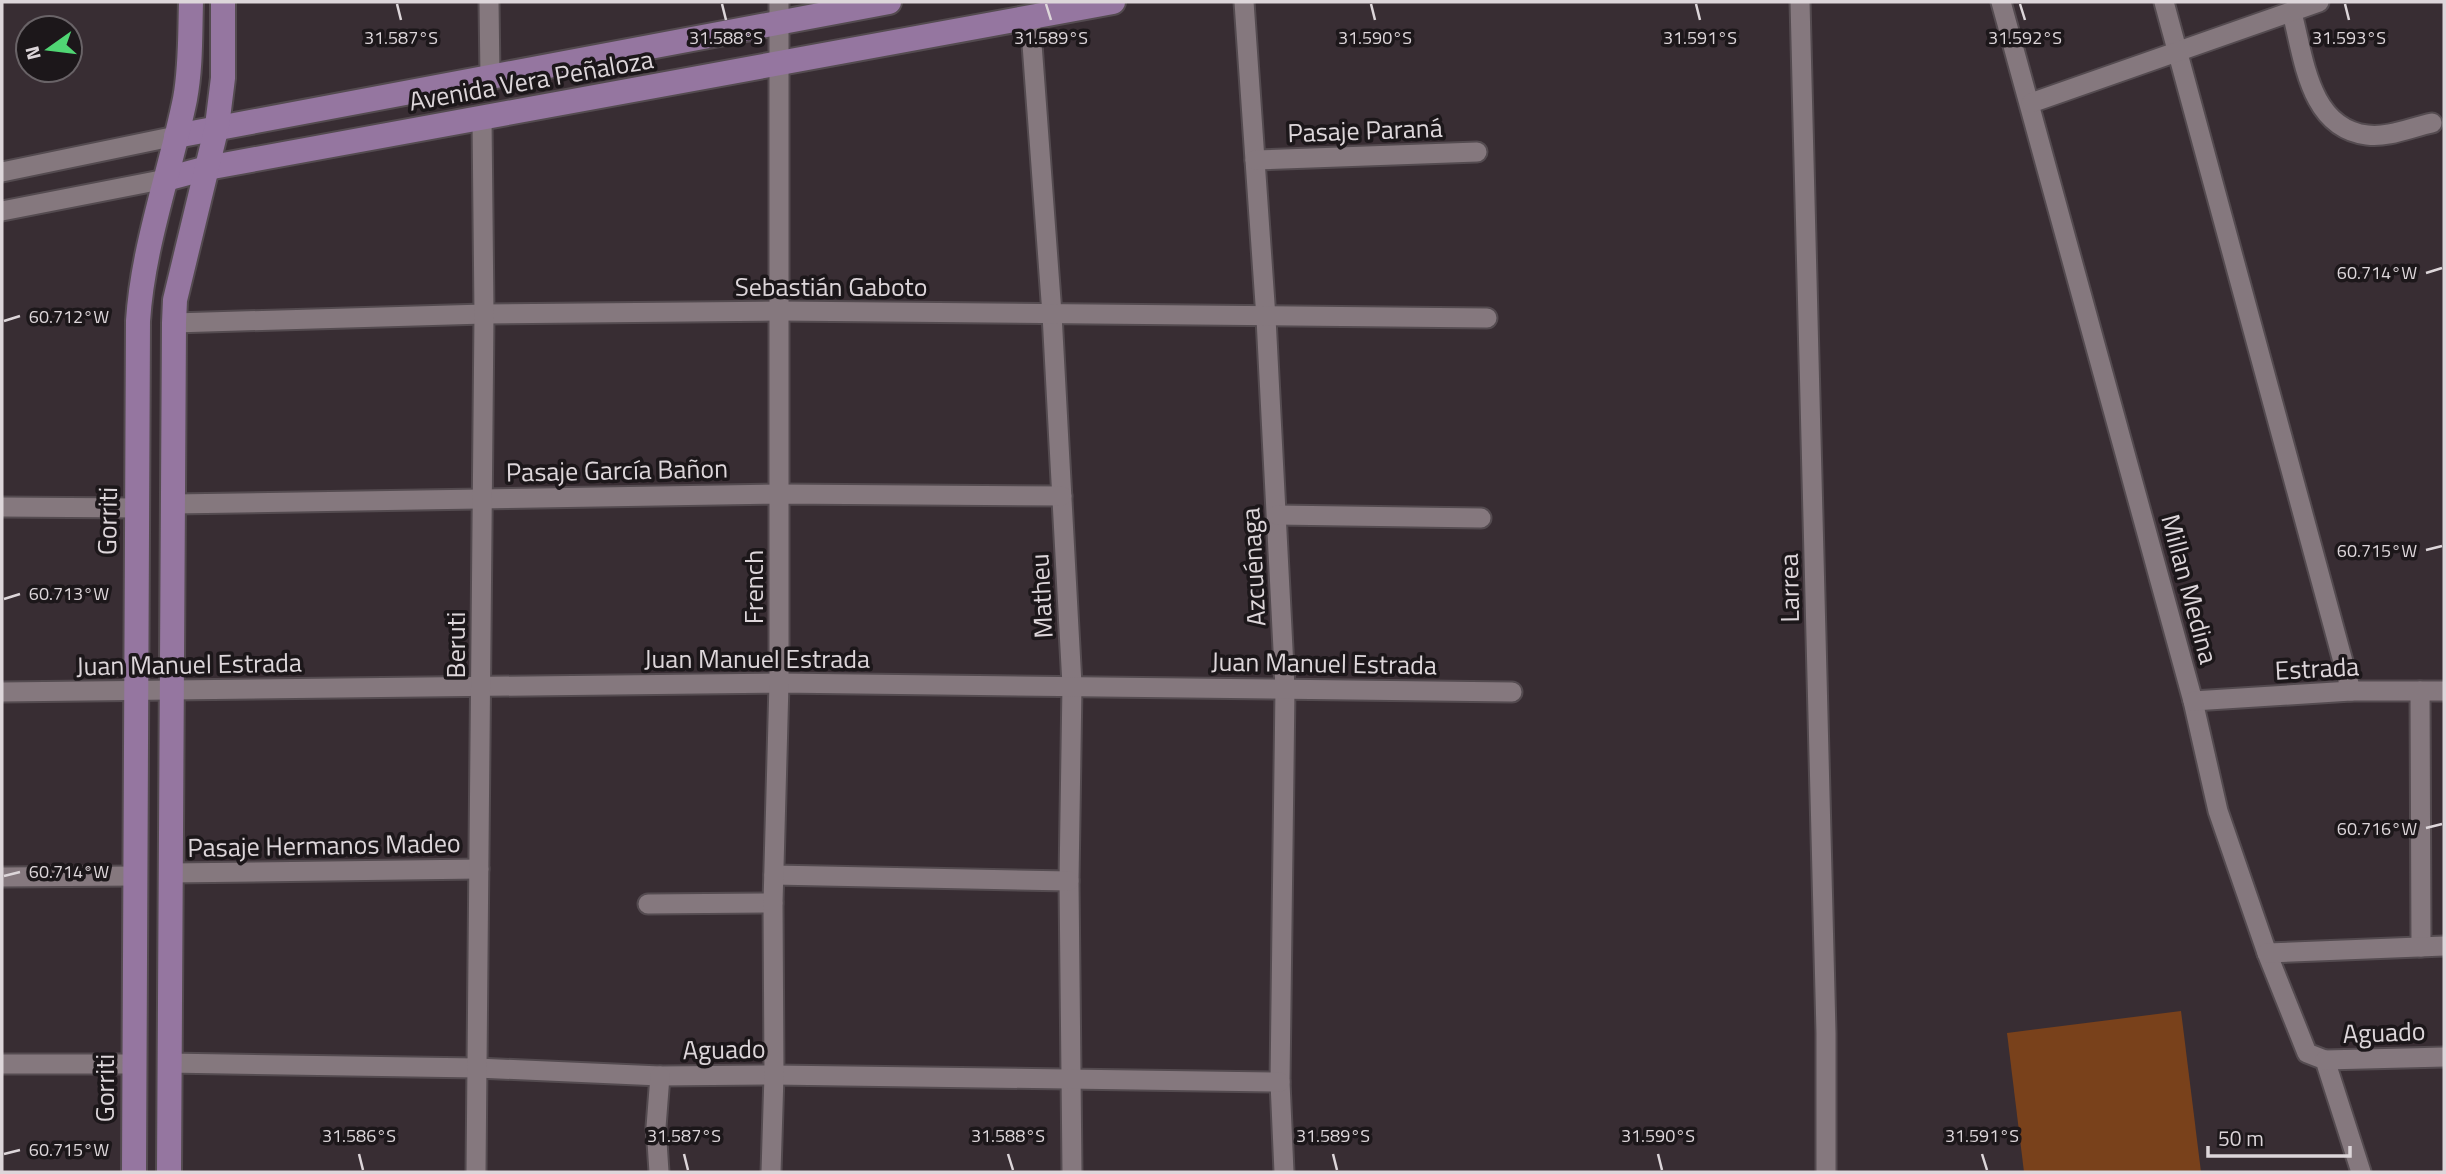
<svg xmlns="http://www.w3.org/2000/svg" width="2446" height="1174" font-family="'Titillium Web',sans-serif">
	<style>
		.green { fill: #79411b }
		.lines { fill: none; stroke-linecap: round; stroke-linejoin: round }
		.minor-casing { stroke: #544b50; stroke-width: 23 }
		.major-casing { stroke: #544b50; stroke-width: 28 }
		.minor { stroke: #85787e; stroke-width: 19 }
		.major { stroke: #9576a0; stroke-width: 24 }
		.ticks { fill: none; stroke: #ddd6da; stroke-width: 2.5 }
		.labels { text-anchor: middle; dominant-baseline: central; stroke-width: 7; stroke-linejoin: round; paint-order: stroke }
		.street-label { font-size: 26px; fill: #ddd6da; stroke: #1c171a }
		.ticks-label { font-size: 18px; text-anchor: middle; fill: #ddd6da; stroke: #1c171a; stroke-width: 7; stroke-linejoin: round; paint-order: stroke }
	</style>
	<rect width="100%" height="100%" fill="#382d33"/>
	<path class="green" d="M2181 1011 2201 1172H2024L2007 1033Z"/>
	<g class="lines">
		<defs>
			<g id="minor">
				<path d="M489 2 490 77"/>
				<path d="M1244 2 1266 318 1285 688 1280 1082 1284 1172"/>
				<path d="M1800 2 1826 1033V1172"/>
				<path d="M2001 2 2193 701 2218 811 2267 953 2307 1053 2325 1060 2361 1172"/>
				<path d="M2164 2 2351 691"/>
				<path d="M2292 13C2304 58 2309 128 2367 135 2388 138 2412 127 2432 123"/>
				<path d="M1030 17 1052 314 1072 685 1069 881 1072 1172"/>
				<path d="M2031 103 2319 2"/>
				<path d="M1255 160 1477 152"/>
				<path d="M2 172 176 136"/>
				<path d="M2 211 166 179"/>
				<path d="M174 323 484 314 779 311 1487 318"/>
				<path d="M173 504 779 494 1062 496"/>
				<path d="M2 507 137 508"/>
				<path d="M1277 515 1481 518"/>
				<path d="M2420 691 2421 947"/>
				<path d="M2 692 779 683 1512 692"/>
				<path d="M2193 701 2351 691H2444"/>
				<path d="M170 873 479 869"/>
				<path d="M774 875 1069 881"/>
				<path d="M2 877 134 876"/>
				<path d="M648 904 773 903"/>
				<path d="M2267 953 2444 946"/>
				<path d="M2325 1060 2444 1057"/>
				<path d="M168 1063 477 1068 660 1076 774 1075 1280 1082"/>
				<path d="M2 1064H134"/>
				<path d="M476 1172 484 314 482 119"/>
				<path d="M659 1172 656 1127 660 1076"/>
				<path d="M771 1172 774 1075 773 903 779 683V2"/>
			</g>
			<g id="major">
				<path d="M176 136 889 2"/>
				<path d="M166 179 207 168 1113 2"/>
				<path d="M134 1172 138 321C143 245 170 173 185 99 191 67 190 34 191 2"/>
				<path d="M169 1172 174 323 175 300 217 126 223 78V2"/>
			</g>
		</defs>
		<use href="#minor" class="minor-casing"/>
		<use href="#major" class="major-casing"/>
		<use href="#minor" class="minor"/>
		<use href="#major" class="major"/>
	</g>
	<path class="ticks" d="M397 4 401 20M722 4 726 20M1046 4 1051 20M1371 4 1375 20M1696 4 1700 20M2020 4 2025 20M2345 4 2349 20M2426 273 2442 268M4 321 20 316M2426 550 2442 546M4 599 20 594M2426 828 2442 824M4 876 20 872M4 1154 20 1150M359 1154 363 1170M684 1154 688 1170M1008 1154 1013 1170M1333 1154 1337 1170M1658 1154 1662 1170M1982 1154 1987 1170"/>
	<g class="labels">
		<g class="street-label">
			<text transform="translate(531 80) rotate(-10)">Avenida Vera Peñaloza</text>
			<text transform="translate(1365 130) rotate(-2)">Pasaje Paraná</text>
			<text x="831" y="286">Sebastián Gaboto</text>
			<text transform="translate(617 470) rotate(-1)">Pasaje García Bañon</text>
			<text transform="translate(107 521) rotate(-89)">Gorriti</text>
			<text transform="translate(1253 567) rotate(-93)">Azcuénaga</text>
			<text transform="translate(753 587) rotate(-90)">French</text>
			<text transform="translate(1789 588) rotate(-91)">Larrea</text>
			<text transform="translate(2190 589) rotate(75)">Millan Medina</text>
			<text transform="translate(1041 596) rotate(-93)">Matheu</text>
			<text transform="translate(455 645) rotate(-90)">Beruti</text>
			<text x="757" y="658">Juan Manuel Estrada</text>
			<text transform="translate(1324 663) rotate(1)">Juan Manuel Estrada</text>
			<text transform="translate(189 664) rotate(-1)">Juan Manuel Estrada</text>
			<text transform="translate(2317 668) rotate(-3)">Estrada</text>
			<text transform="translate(324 845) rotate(-1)">Pasaje Hermanos Madeo</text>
			<text transform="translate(2384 1032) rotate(-2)">Aguado</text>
			<text transform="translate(724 1049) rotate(-1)">Aguado</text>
			<text transform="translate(104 1088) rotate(-90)">Gorriti</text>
		</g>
	</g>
	<g class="ticks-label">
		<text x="2349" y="44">31.593°S</text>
		<text x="401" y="44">31.587°S</text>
		<text x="726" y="44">31.588°S</text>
		<text x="1051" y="44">31.589°S</text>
		<text x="1375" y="44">31.590°S</text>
		<text x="1700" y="44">31.591°S</text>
		<text x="2025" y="44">31.592°S</text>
		<text x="2377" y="279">60.714°W</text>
		<text x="69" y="323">60.712°W</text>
		<text x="2377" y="557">60.715°W</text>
		<text x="69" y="600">60.713°W</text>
		<text x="2377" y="835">60.716°W</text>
		<text x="69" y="878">60.714°W</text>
		<text x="359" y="1142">31.586°S</text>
		<text x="684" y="1142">31.587°S</text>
		<text x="1008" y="1142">31.588°S</text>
		<text x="1333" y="1142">31.589°S</text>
		<text x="1658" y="1142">31.590°S</text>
		<text x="1982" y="1142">31.591°S</text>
		<text x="69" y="1156">60.715°W</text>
	</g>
	<rect width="2446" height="1174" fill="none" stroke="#ddd6da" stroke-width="7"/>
	<g transform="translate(49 49) rotate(256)"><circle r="33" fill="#1c171a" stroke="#696367" stroke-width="2"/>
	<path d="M0-5L12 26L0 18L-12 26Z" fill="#50d674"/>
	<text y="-10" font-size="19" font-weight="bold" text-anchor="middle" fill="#ddd6da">N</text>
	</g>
	<path d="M2208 1146v10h142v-10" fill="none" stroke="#ddd6da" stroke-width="3.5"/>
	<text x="2218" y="1146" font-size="21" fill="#ddd6da" stroke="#1c171a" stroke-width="5" paint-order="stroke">50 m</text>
</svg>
